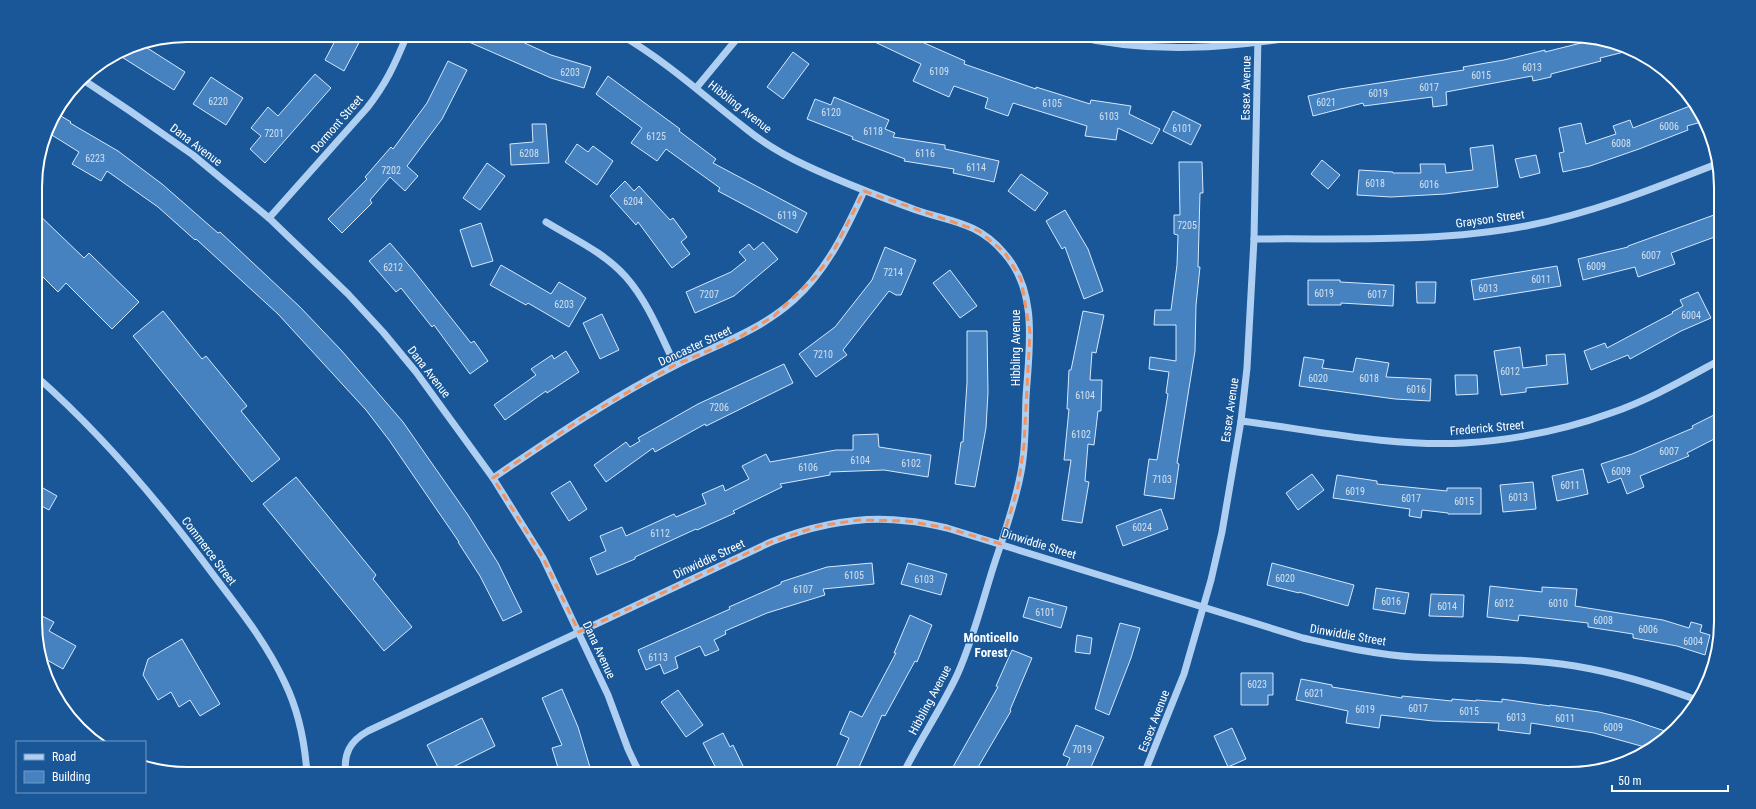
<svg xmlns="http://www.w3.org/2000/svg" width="1756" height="809" font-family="'Roboto Condensed',sans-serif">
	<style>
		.building { fill: #4682c0; stroke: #d5e8fc }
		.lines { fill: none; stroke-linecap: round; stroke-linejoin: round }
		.minor { stroke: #aecff1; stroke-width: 7 }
		.marked { fill: none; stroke: #f09361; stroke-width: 3; stroke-dasharray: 8 5; stroke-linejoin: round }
		.labels { text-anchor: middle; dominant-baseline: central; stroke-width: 3; stroke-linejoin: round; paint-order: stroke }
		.number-label { font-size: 10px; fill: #d1e0ef }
		.street-label { font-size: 12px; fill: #fff; stroke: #195798 }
		.neighbourhood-label { font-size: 13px; font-weight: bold; fill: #fff; stroke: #195798 }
		.rim { fill: none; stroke: #fff; stroke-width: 2 }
	</style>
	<rect width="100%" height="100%" fill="#195798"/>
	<g class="building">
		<path d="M338 35H363L344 71 325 60Z"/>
		<path d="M453 35H507L551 55 591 67 584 88 551 78Z"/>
		<path d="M860 35H906L965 61 964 64 1036 89V87L1090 104 1091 100 1131 106 1129 114 1160 129 1152 144 1118 128 1116 140 1085 136 1087 126 1013 103 1008 116 985 108 988 98 954 86 949 97 913 81 921 64Z"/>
		<path d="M1593 40 1627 47 1632 50 1600 58 1601 61 1551 74V77L1533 81 1532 76 1446 92 1447 105 1433 107 1432 97 1364 106 1363 103 1313 116 1308 96 1340 89 1464 70 1463 67 1504 60 1545 50V52Z"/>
		<path d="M141 44 185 72 174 90 117 54 129 46Z"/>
		<path d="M793 52 809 64 783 99 767 87Z"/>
		<path d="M448 61 467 70 442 119 407 166 418 176 405 191 390 177 370 200 372 203 342 233 328 219 367 179 365 177 391 147 393 149 427 103Z"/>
		<path d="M315 74 331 88 265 163 250 149 261 136 251 128 268 107 278 116Z"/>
		<path d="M608 76 680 129 679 131 716 159 713 163 807 213 797 233 718 191 720 188 666 149 657 161 631 143 642 128 596 94Z"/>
		<path d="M211 77 243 98 226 125 193 104Z"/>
		<path d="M834 97 889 120 885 129 895 133 893 137 945 145V149L999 161 994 182 953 173 954 169 904 161 905 159 852 139 853 137 807 119 815 99 831 105Z"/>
		<path d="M1695 104 1705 121 1687 126 1688 130 1639 149 1590 166 1563 172 1559 153 1564 152 1559 128 1581 123 1586 144 1616 134 1613 126 1630 120 1633 128Z"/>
		<path d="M1173 111 1201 125 1191 145 1163 131Z"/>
		<path d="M56 113 71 122 70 123 118 151 162 184 218 233 220 232 300 307 341 350 403 422 468 515 498 563 522 612 503 621 480 576 458 542H459L389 440 366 410 278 314 196 239 195 240 158 207 107 171 101 181 72 164 79 152 47 132 51 120Z"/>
		<path d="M532 124H546L549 163 511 165 510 144 533 142Z"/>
		<path d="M577 144 588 152 593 146 613 161 597 185 565 162Z"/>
		<path d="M1493 145 1498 187 1445 194 1391 197 1357 195 1359 170 1393 172V173H1421L1420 164H1445L1446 173 1473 170 1470 148Z"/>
		<path d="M1536 155 1540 173 1520 178 1515 159Z"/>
		<path d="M1322 160 1340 175 1328 189 1311 174Z"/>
		<path d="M1179 162H1202L1203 193H1200L1198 267H1200L1196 305 1195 351 1177 463 1179 464 1174 499 1144 495 1149 459 1157 460 1168 394 1166 393 1169 372 1149 369 1150 357 1176 361V325H1154L1155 310H1171L1177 265 1178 235 1174 234V215H1180Z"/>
		<path d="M487 163 505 176 480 210 463 198Z"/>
		<path d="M1021 174 1048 193 1035 211 1008 191Z"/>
		<path d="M625 181 634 191 639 186 670 220 673 218 687 237 681 242 690 254 672 268 638 222 636 225 610 196Z"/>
		<path d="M1065 210 1088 249 1103 291 1084 299 1065 247 1062 249 1046 221Z"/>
		<path d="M35 211 84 258 89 253 139 302 112 329 66 283 58 292 36 270Z"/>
		<path d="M1714 215 1720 235 1671 253 1675 264 1638 277 1635 267 1583 280 1578 259 1628 247V246Z"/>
		<path d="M481 223 493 261 472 267 460 230Z"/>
		<path d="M763 242 778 259 734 296 695 313 686 292 731 272 746 260 739 252 749 244 754 250Z"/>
		<path d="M390 243 414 271 471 343 474 341 488 361 470 374 434 325 432 327 401 288 396 292 369 261Z"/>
		<path d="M885 247 916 260 901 295H896L889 291 843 350 847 355 816 377 799 354 835 327 872 280Z"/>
		<path d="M501 265 551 294 559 282 586 298 569 327 528 303 526 305 490 285Z"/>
		<path d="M1557 266 1561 286 1474 300 1471 280Z"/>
		<path d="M950 270 977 306 960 318 933 283Z"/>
		<path d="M1308 280H1340V282L1394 285 1393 306 1341 303V305H1308Z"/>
		<path d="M1416 282H1436L1435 303H1417Z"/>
		<path d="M1698 292 1711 318 1681 331 1630 359 1628 355 1591 370 1584 351 1605 343 1607 348 1673 313 1672 312 1683 306 1680 300Z"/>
		<path d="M163 311 202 359 206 356 247 406 241 411 280 459 252 482 133 336Z"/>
		<path d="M1083 311 1104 315 1096 353 1092 352 1090 380H1102L1101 411H1098L1094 445 1088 444 1085 481 1089 482 1082 523 1062 520 1071 460H1064L1069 409H1067L1069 370H1071Z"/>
		<path d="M602 314 619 350 600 359 583 323Z"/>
		<path d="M967 331H987L988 392 986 428 975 487 955 484 961 442H963L967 383Z"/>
		<path d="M1520 347 1523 368 1547 365 1546 355 1565 354 1568 384 1526 388V392L1501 395 1494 351Z"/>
		<path d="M566 351 579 372 547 393 546 391 505 420 494 405 536 375 531 369 552 355 554 359Z"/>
		<path d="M1304 357 1324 360 1322 368 1353 372 1356 358 1389 363 1386 377 1431 379 1430 401 1395 399 1299 386Z"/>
		<path d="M784 364 793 383 706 426 705 424 655 452 653 448 606 482 594 465 626 442 630 447 640 441 638 438 698 404Z"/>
		<path d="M1455 375H1477L1478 394 1456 395Z"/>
		<path d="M1720 412V436L1687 453 1689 456 1640 476 1644 487 1627 494 1621 478 1608 483 1601 464 1632 454 1693 428 1692 426Z"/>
		<path d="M878 434 879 447 931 455 928 477 884 470 830 472V475L780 484 782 487 733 511 735 513 697 530 696 529 635 557V559L597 575 590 558 606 551 600 536 622 527 626 536 674 514 676 517 706 504 702 494 723 485 725 491 749 479 742 466 766 454 770 462 836 450H853V435Z"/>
		<path d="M1583 469 1588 494 1557 501 1552 476Z"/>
		<path d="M1312 474 1324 490 1298 510 1286 493Z"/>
		<path d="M1337 475 1377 481V484L1447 491V488H1481V514H1448V513L1422 510 1421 518 1409 516 1410 509 1333 498Z"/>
		<path d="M296 477 376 575 373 579 412 627 384 651 263 504Z"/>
		<path d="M570 481 587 509 569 521 551 493Z"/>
		<path d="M1533 482 1536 509 1503 512 1500 485Z"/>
		<path d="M36 484 57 496 49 510 36 503Z"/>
		<path d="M1161 509 1168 529 1123 546 1116 526Z"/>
		<path d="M872 563 874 584 823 589 825 595 767 613 725 631 726 634 714 640 719 650 705 656 700 646 675 657 678 668 664 674 660 664 646 670 638 650 730 609 729 607 781 584V582L827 567Z"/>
		<path d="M908 563 947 574 941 595 901 584Z"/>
		<path d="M1272 563 1354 585 1348 606 1299 592V593L1267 585Z"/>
		<path d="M1490 586 1542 592V587L1577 589 1575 606 1663 620 1689 628 1691 622 1702 625 1700 632 1710 635 1705 655 1677 646 1633 638V634L1588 627V623L1519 615 1518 621 1487 617Z"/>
		<path d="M1376 588 1409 593 1405 614 1373 609Z"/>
		<path d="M1431 594 1464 595 1463 617 1429 616Z"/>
		<path d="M1029 597 1067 607 1061 628 1023 617Z"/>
		<path d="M36 613 54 622 49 631 76 646 63 669 40 656 36 642Z"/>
		<path d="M910 615 932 625 917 662 915 661 885 716 882 715 856 774H833L849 738 840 734 850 711 862 717 896 653H894Z"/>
		<path d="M1120 623 1140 628 1131 658 1109 715 1095 709Z"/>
		<path d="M1077 635 1092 638 1090 654 1075 652Z"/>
		<path d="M182 639 220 704 200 716 190 700 179 707 171 692 158 700 143 675 148 659Z"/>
		<path d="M1012 650 1032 658 1010 710 1011 711 974 774H949L998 687 996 686Z"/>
		<path d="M1241 673H1273V695H1268V705H1241Z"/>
		<path d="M1301 679 1332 685V687L1402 698V696L1452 701V699L1476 701V700L1502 702V699L1550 706V705L1599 712 1632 720 1671 733 1652 749 1594 733 1531 723 1530 734 1498 730 1499 723 1433 721 1381 715 1379 728 1346 723 1348 711 1296 700Z"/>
		<path d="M562 689 578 727 592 774H560L552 748 562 745 542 698Z"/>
		<path d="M678 690 703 725 686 737 661 702Z"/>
		<path d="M482 718 495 746 441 773 427 745Z"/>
		<path d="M1076 725 1104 737 1088 774H1063L1070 758 1063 755Z"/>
		<path d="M1232 728 1246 759 1228 767 1214 736Z"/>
		<path d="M723 733 730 747 733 745 743 766 728 774H719L703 743Z"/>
	</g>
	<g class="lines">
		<g class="minor">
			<path d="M621 35C666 61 704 96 745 128 762 142 784 155 805 165 841 182 878 196 916 210 951 222 978 222 1004 253 1039 292 1029 349 1026 397 1025 422 1026 448 1021 472 1015 505 1003 537 993 568 982 603 973 639 958 673 942 708 920 739 903 774"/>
			<path d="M1070 35C1153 55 1227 48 1310 35"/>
			<path d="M82 79 130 111 193 155 269 218 348 294 383 332 416 372 493 478 543 558 608 695 628 749 636 766 642 774"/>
			<path d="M697 87 740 35"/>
			<path d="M269 218 367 108C386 84 395 64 407 35"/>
			<path d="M546 222C574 239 605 253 626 277 648 302 661 336 675 365"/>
			<path d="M1254 239C1344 238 1437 243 1526 226 1593 213 1655 188 1719 163"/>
			<path d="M36 376C104 436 161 504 215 577 241 611 267 644 285 683 298 710 305 744 307 774"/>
			<path d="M1241 421C1312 430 1392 447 1464 443 1514 440 1564 430 1611 413 1649 400 1685 379 1720 360"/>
			<path d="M493 478C552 438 612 397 676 365 718 344 758 332 794 300 827 270 846 230 864 191"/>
			<path d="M346 774C343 754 350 741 368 731L771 542C814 525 860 515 907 521 920 522 934 525 947 528L1303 638C1339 646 1377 655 1414 657 1468 660 1521 657 1575 666 1617 673 1657 685 1697 700"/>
			<path d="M1144 774 1184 674 1211 580 1222 532 1241 421 1247 368 1254 239 1258 35"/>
		</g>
	</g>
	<path class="marked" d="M864 191 979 231 1005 253 1021 279 1030 332 1024 445 1018 487 1001 544 947 528 907 521 859 520 819 526 771 542 579 632 543 558 493 478 583 418 675 365 738 338 774 316 817 275 833 252Z"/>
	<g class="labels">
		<g class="number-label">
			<text x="1532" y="67">6013</text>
			<text x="939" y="71">6109</text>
			<text x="570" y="72">6203</text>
			<text x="1481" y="75">6015</text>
			<text x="1429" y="87">6017</text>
			<text x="1378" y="93">6019</text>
			<text x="218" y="101">6220</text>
			<text x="1326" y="102">6021</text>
			<text x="1052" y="103">6105</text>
			<text x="831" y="112">6120</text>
			<text x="1109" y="116">6103</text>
			<text x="1669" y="126">6006</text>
			<text x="1182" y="128">6101</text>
			<text x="873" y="131">6118</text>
			<text x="274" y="133">7201</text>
			<text x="656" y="136">6125</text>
			<text x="1621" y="143">6008</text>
			<text x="529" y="153">6208</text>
			<text x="925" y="153">6116</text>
			<text x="95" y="158">6223</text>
			<text x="976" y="167">6114</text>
			<text x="391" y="170">7202</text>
			<text x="1375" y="183">6018</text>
			<text x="1429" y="184">6016</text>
			<text x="633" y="201">6204</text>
			<text x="787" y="215">6119</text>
			<text x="1187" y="225">7205</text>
			<text x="1651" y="255">6007</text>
			<text x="1596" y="266">6009</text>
			<text x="393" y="267">6212</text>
			<text x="893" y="272">7214</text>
			<text x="1541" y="279">6011</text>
			<text x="1488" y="288">6013</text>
			<text x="1324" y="293">6019</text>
			<text x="709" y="294">7207</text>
			<text x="1377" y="294">6017</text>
			<text x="564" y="304">6203</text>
			<text x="1691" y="315">6004</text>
			<text x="823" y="354">7210</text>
			<text x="1510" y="371">6012</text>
			<text x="1318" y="378">6020</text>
			<text x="1369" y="378">6018</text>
			<text x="1416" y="389">6016</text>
			<text x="1085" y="395">6104</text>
			<text x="719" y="407">7206</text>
			<text x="1081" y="434">6102</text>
			<text x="1669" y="451">6007</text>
			<text x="860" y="460">6104</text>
			<text x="911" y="463">6102</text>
			<text x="808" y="467">6106</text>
			<text x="1621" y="471">6009</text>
			<text x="1162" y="479">7103</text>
			<text x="1570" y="485">6011</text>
			<text x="1355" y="491">6019</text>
			<text x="1518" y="497">6013</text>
			<text x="1411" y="498">6017</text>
			<text x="1464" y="501">6015</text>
			<text x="1142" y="527">6024</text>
			<text x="660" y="533">6112</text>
			<text x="854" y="575">6105</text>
			<text x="1285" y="578">6020</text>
			<text x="924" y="579">6103</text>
			<text x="803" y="589">6107</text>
			<text x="1391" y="601">6016</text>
			<text x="1504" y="603">6012</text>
			<text x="1558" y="603">6010</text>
			<text x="1447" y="606">6014</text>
			<text x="1045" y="612">6101</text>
			<text x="1603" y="620">6008</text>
			<text x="1648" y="629">6006</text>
			<text x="1693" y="641">6004</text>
			<text x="658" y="657">6113</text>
			<text x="1257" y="684">6023</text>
			<text x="1314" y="693">6021</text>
			<text x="1418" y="708">6017</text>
			<text x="1365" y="709">6019</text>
			<text x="1469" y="711">6015</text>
			<text x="1516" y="717">6013</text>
			<text x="1565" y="718">6011</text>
			<text x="1613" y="727">6009</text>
			<text x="1082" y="749">7019</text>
		</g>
		<g class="street-label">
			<text transform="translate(1246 88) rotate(-89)">Essex Avenue</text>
			<text transform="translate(740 107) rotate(38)">Hibbling Avenue</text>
			<text transform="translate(337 124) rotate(-49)">Dormont Street</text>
			<text transform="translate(196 145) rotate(37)">Dana Avenue</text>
			<text transform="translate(1490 219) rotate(-8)">Grayson Street</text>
			<text transform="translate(695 346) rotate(-25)">Doncaster Street</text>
			<text transform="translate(1016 348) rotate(-90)">Hibbling Avenue</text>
			<text transform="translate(429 372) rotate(52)">Dana Avenue</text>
			<text transform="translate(1230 410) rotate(-82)">Essex Avenue</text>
			<text transform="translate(1487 428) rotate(-5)">Frederick Street</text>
			<text transform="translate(1039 544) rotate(17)">Dinwiddie Street</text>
			<text transform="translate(209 551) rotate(53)">Commerce Street</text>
			<text transform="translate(709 559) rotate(-25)">Dinwiddie Street</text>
			<text transform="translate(1348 635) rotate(10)">Dinwiddie Street</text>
			<text transform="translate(599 650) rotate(65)">Dana Avenue</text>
			<text transform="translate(930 700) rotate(-62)">Hibbling Avenue</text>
			<text transform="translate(1154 721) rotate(-69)">Essex Avenue</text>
		</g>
		<g class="neighbourhood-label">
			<text x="991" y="637">Monticello<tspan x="991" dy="15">Forest</tspan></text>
		</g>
	</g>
	<path d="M0 0H1756V809H0ZM187 42H1569A145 145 0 0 1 1714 187V622A145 145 0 0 1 1569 767H187A145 145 0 0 1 42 622V187A145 145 0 0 1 187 42Z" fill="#195798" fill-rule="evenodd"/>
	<path class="rim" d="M187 42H1569A145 145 0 0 1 1714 187V622A145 145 0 0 1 1569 767H187A145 145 0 0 1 42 622V187A145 145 0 0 1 187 42Z"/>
	<rect x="16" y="741" width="130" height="52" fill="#195798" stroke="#759ac1"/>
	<rect x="24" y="754" width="20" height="6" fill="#aecff1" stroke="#759ac1"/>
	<text x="52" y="761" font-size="12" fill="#ffffff">Road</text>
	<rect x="24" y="771" width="20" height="12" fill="#4682c0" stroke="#759ac1"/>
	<text x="52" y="781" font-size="12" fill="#ffffff">Building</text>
	<path d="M1612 785v6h116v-6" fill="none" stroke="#ffffff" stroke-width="2"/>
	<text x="1618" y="785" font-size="12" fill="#ffffff" stroke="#195798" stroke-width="3" paint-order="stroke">50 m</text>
</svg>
